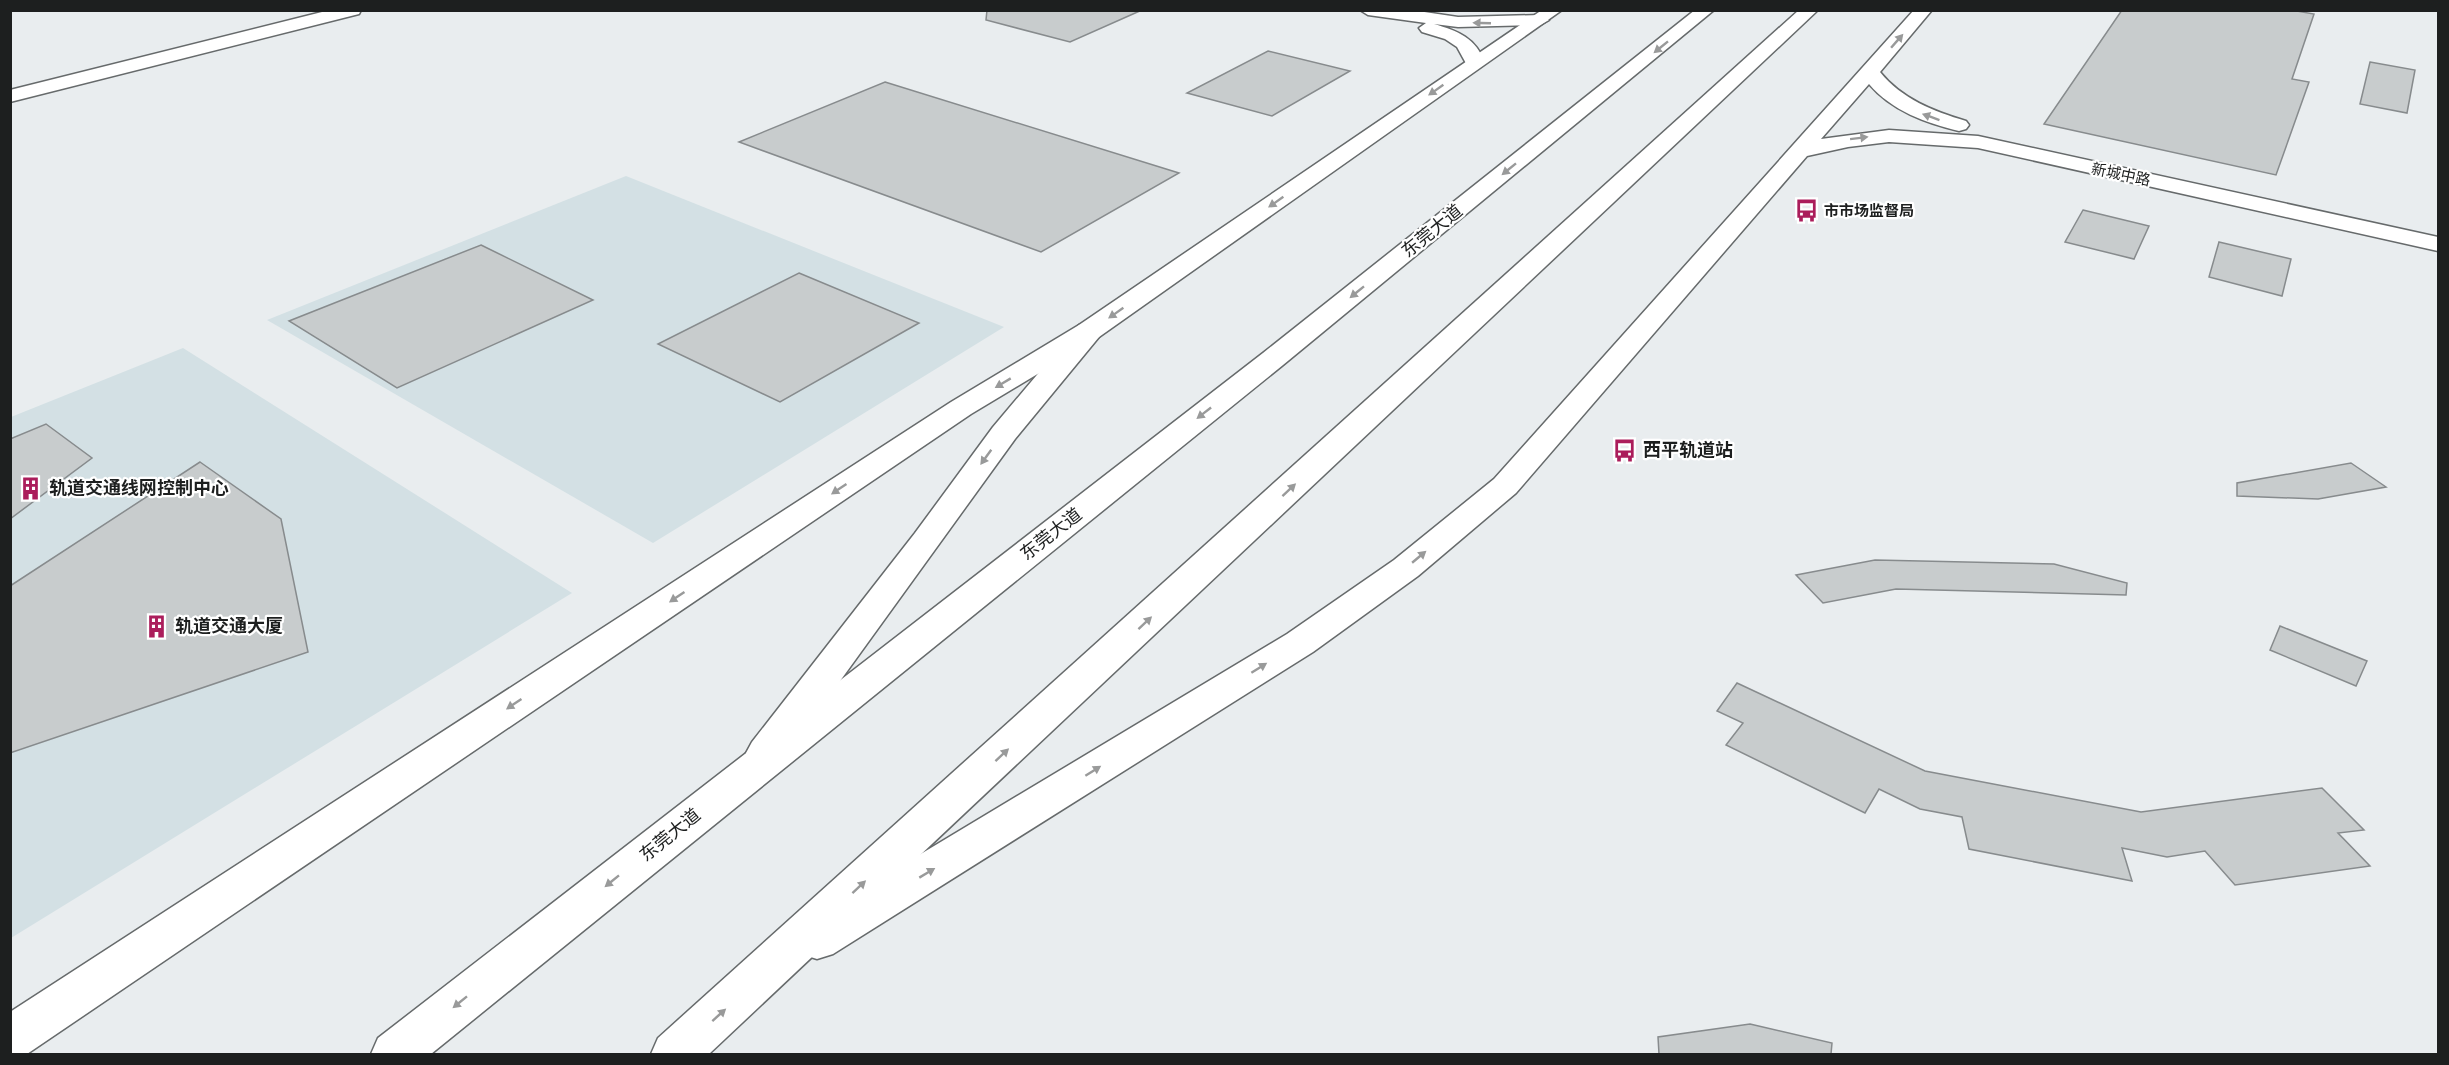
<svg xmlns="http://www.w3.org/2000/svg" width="2449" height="1065" font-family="Montserrat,'Noto Sans SC',sans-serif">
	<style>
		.built { fill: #d3e0e4 }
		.building { fill: #c8cccd; stroke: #878b8d; stroke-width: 1.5 }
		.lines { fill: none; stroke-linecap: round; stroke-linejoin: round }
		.tertiary-casing { stroke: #666a6b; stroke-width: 3 }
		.secondary-casing { stroke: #666a6b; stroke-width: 3 }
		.primary-casing { stroke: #666a6b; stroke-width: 3 }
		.tertiary { fill: #fff; fill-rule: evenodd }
		.secondary { fill: #fff; fill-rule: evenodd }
		.primary { fill: #fff; fill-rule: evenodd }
		.oneway { fill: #999a9a }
		.labels { text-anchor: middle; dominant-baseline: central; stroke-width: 4.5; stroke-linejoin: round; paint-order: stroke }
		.far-street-label { font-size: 15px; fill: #1d1f1f; stroke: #fff }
		.far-poi-label { font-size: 15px; font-weight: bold; fill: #1d1f1f; stroke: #fff; text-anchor: start }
		.street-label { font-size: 18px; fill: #1d1f1f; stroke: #fff }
		.poi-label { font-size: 18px; font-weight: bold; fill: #1d1f1f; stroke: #fff; text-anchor: start }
	</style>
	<rect width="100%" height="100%" fill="#e9edef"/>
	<g class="built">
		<path d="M626 176 1004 327 653 543 267 320Z"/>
		<path d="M183 348 572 593 11 938V417Z"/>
	</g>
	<g class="building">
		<path d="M987 10H1142L1070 42 986 20Z"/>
		<path d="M2122 10H2291L2314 14 2292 79 2309 82 2276 175 2044 124Z"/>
		<path d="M1268 51 1350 71 1272 116 1187 93Z"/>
		<path d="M2370 62 2415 70 2407 113 2360 104Z"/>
		<path d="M885 82 1179 173 1041 252 739 142Z"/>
		<path d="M2083 210 2149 226 2134 259 2065 242Z"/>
		<path d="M2219 242 2291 259 2282 296 2209 277Z"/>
		<path d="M481 245 593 300 397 388 289 321Z"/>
		<path d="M799 273 919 323 780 402 658 344Z"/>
		<path d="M46 424 92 458 10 519V439Z"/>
		<path d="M200 462 281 519 308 652 10 753V586Z"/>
		<path d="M2351 463 2386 487 2318 499 2237 496V483Z"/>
		<path d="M1875 560 2054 564 2127 583 2126 595 1896 589 1823 603 1796 575Z"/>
		<path d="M2280 626 2367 661 2356 686 2270 650Z"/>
		<path d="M1737 683 1925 771 2141 812 2322 788 2364 830 2338 833 2370 866 2235 885 2205 851 2167 857 2122 848 2132 881 1969 849 1962 817 1920 809 1879 789 1865 813 1726 745 1743 723 1717 711Z"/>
		<path d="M1750 1024 1832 1043 1831 1054H1659L1658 1037Z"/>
	</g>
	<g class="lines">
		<defs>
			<g id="tertiary">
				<path d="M330 10H361L359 14 10 102V90Z"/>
				<path d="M1360 10H1411L1458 17 1540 15 1549 20 1540 25 1458 27 1434 24C1458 31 1476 38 1485 63L1475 69 1468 67 1457 47 1445 39 1422 32 1419 28 1426 23 1368 15Z"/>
				<path d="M1089 323 1099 325 1103 331 1099 337 971 414 27 1054H10V1012L951 402 1079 325Z"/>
			</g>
			<g id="secondary">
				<path d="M1542 10H1562L1099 337 1015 439 780 764 766 768 752 764 746 753 752 742 915 533 993 427 1079 325Z"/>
				<path d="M1914 10H1932L1880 72C1902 99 1933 111 1966 121L1969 125 1966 129 1959 131C1926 123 1892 111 1869 84L1821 139 1889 130 1978 136 2438 237V251L1978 148 1889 142 1848 147 1807 156 1516 493 1418 576 1313 652 833 954 817 959 801 954 794 940 801 926 1287 634 1394 560 1494 479Z"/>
			</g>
			<g id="primary">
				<path d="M1695 10H1714L1283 365 431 1054H371L378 1038 1263 353Z"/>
				<path d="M1799 10H1818L709 1054H651L658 1038Z"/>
			</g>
		</defs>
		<use href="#tertiary" class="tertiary-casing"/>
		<use href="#secondary" class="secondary-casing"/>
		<use href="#primary" class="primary-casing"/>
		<use href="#tertiary" class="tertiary"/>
		<use href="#secondary" class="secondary"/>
		<use href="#primary" class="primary"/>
	</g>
	<defs><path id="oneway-solid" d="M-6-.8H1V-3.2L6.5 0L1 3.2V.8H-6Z" transform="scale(1.5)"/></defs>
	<g class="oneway">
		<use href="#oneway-solid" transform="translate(1482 23) rotate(-178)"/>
		<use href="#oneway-solid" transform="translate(1897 41) rotate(-49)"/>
		<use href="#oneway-solid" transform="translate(1661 47) rotate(141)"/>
		<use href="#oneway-solid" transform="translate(1436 90) rotate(145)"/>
		<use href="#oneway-solid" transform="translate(1931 117) rotate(-160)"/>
		<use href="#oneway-solid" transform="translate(1859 138) rotate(-7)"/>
		<use href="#oneway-solid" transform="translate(1509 169) rotate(141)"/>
		<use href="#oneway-solid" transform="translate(1276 202) rotate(145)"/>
		<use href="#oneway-solid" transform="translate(1357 292) rotate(141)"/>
		<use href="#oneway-solid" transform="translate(1116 313) rotate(145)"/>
		<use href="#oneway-solid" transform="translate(1003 383) rotate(149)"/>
		<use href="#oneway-solid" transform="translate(1204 413) rotate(142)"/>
		<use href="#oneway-solid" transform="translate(986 457) rotate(126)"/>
		<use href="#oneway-solid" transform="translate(839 489) rotate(146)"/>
		<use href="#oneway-solid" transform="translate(1289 490) rotate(-43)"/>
		<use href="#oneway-solid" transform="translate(1419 557) rotate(-40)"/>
		<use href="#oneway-solid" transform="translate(677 597) rotate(146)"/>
		<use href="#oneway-solid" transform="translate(1145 623) rotate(-43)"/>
		<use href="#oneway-solid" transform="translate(1259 668) rotate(-32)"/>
		<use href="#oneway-solid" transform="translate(514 704) rotate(146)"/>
		<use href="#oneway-solid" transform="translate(1002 755) rotate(-43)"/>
		<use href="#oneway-solid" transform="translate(1093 771) rotate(-32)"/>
		<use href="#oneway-solid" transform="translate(927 873) rotate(-31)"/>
		<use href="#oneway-solid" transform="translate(612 881) rotate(141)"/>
		<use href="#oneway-solid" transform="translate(859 887) rotate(-43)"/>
		<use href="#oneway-solid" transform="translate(460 1002) rotate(141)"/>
		<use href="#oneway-solid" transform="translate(719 1015) rotate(-42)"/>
	</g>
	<defs>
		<symbol id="bus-bare" viewBox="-9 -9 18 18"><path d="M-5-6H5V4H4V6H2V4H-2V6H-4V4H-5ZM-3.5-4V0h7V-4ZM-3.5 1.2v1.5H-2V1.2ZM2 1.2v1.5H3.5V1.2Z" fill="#ab1d5b" stroke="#fff" stroke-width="2.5" paint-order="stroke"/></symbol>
		<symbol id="building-bare" viewBox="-9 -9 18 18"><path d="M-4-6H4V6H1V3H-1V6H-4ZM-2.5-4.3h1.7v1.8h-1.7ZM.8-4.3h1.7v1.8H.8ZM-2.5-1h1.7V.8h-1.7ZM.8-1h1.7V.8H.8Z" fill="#ab1d5b" stroke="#fff" stroke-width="2.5" paint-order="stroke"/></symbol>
	</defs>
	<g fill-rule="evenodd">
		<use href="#bus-bare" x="1790" y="194" width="33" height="33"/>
		<use href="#bus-bare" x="1608" y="434" width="33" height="33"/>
		<use href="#building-bare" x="14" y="472" width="33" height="33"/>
		<use href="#building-bare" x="140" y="610" width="33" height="33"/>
	</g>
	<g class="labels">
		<g class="far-street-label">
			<text transform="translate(2121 174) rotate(12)">新城中路</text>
		</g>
		<g class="far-poi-label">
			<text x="1824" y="210">市市场监督局</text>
		</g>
		<g class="street-label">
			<text transform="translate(1432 231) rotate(-39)">东莞大道</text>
			<text transform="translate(1051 534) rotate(-38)">东莞大道</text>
			<text transform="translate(670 835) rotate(-39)">东莞大道</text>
		</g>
		<g class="poi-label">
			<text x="1643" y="450">西平轨道站</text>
			<text x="49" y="488">轨道交通线网控制中心</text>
			<text x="175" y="626">轨道交通大厦</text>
		</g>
	</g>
	<rect width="2449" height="1065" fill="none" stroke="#1d1f1f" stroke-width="24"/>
</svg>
